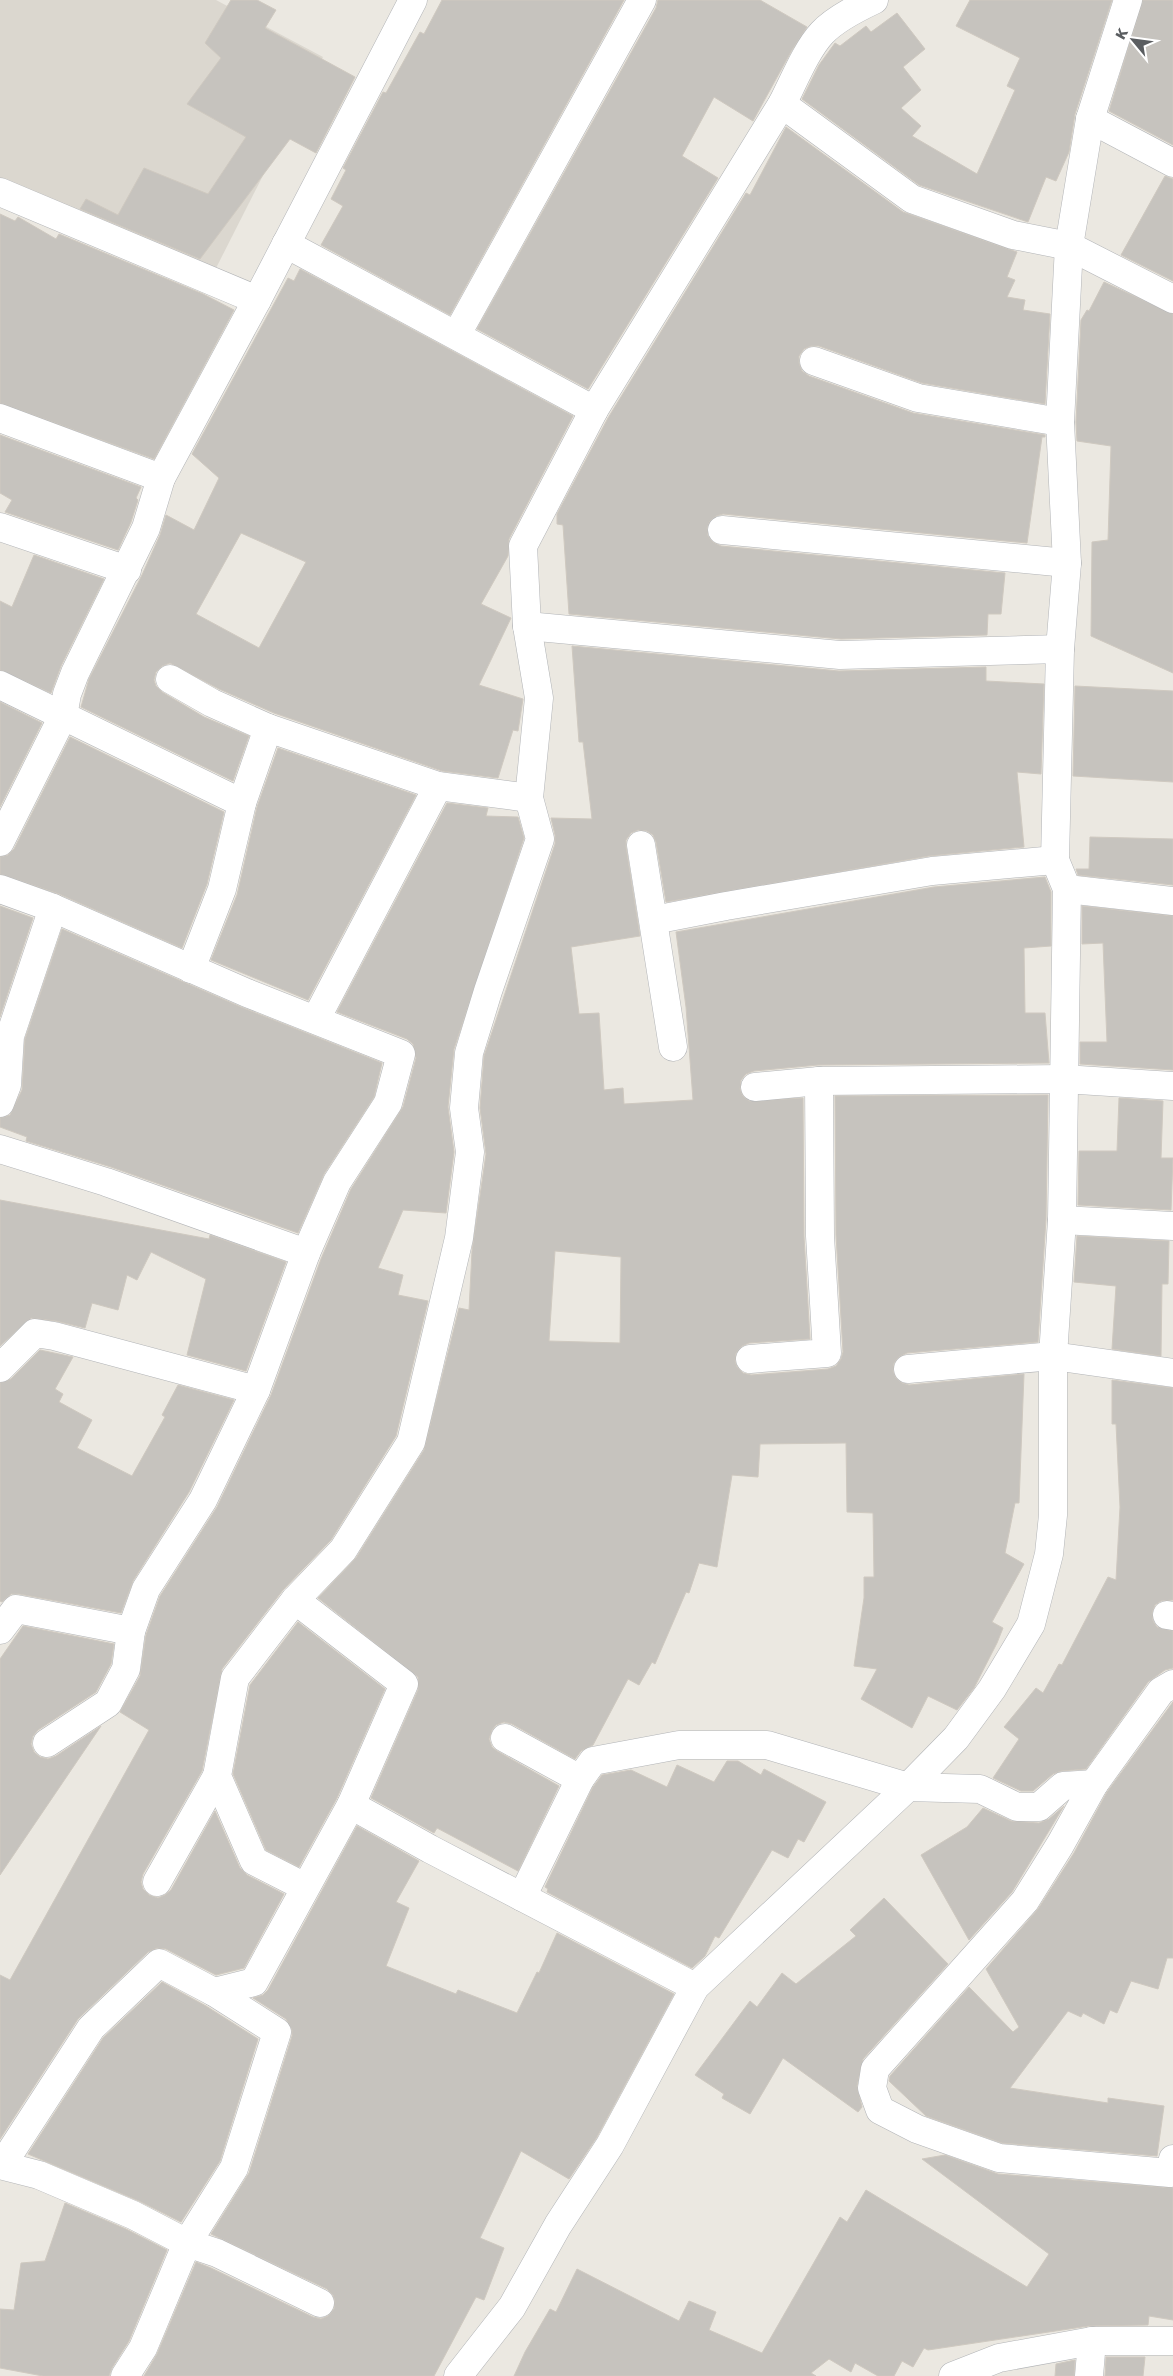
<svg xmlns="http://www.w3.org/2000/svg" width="1173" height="2376" font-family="'Golos Text',sans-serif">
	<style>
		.education { fill: #dbd7cf }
		.building { fill: #c6c3be; stroke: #cfc9c0; fill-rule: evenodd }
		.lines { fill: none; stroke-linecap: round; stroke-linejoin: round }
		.minor-casing { stroke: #b2b4b7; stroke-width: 29 }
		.minor { stroke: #fff; stroke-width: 28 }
	</style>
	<rect width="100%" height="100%" fill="#ebe8e1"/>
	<path class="education" d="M0 0H216L323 57 211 278 0 192Z"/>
	<g class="building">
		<path d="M231 0H257L276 10 265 28 355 77 316 153 290 139 200 259 80 209 86 199 118 215 144 168 208 194 246 137 187 104 221 58 205 43Z"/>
		<path d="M442 0H624L450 315 321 245 343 206 331 199 346 170 343 168 383 92 386 93 420 32 424 34Z"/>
		<path d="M658 0H760L807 27 792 50 753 121 714 97 682 156 718 178 588 389 477 329 656 8Z"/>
		<path d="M970 0H1112L1075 114 1069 152 1056 181 1046 177 1028 222 919 185 802 99 819 65 835 43 840 46 866 26 871 32 897 13 925 49 903 67 921 90 901 108 921 126 912 136 977 174 1015 90 1007 86 1020 58 956 26Z"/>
		<path d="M1143 0H1173V145L1109 111Z"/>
		<path d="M786 127 903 212 1017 252 1007 277 1015 280 1007 297 1025 300 1023 310 1050 314 1045 404 922 383 819 346H811L804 349 799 356V363L802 371 809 376 913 413 1045 435V437H1042L1027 543 723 514 716 516 710 521 707 528 708 536 713 542 721 546 1005 573 1001 614H988L987 635 841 639 569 614 563 525 557 524V514L608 418 746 193 750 195Z"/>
		<path d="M1165 176 1173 179V281L1121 255Z"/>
		<path d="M0 214 15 221 18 217 56 239 59 234 203 294 234 310 154 459 0 403Z"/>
		<path d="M300 269 573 416 509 539 508 556 481 604 511 618 479 685 523 699 518 731 513 730 498 778 442 771 274 713 219 689 170 663 162 666 156 672 154 680 156 686 162 692 204 717 249 736 233 781 81 707 89 679 142 575 160 535 166 515 194 530 219 478 192 454 288 278 294 281ZM241 533 306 562 259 648 196 614Z"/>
		<path d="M1104 282 1173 314V673L1091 636 1092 542 1108 540 1111 446 1077 441 1076 422 1081 320 1087 310 1089 311Z"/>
		<path d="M0 435 141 487 136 498 138 500 131 522 118 550 5 512 12 500 0 493Z"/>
		<path d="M34 555 104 579 61 666 51 693 0 670V601L12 607Z"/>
		<path d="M572 646 839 671 986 667V681L1044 684 1041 774 1017 772 1024 847 929 856 666 902 656 842 653 835 647 831 638 830 631 833 626 840V847L640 936 571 947 579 1014 599 1013 604 1090 623 1088 624 1104 693 1100 686 1007 676 932 934 887 1045 877 1051 892V946L1024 948 1025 1013H1045L1049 1063 818 1065 754 1071 746 1074 741 1080 740 1089 743 1096 749 1101 803 1098 804 1236 810 1339 749 1343 742 1346 736 1353 735 1361 737 1367 743 1373 751 1375 828 1369 836 1366 841 1359 843 1352 836 1235 835 1096 1048 1095 1046 1219 1038 1342 907 1353 899 1357 894 1363 893 1371 896 1378 902 1383 909 1385 1024 1374 1019 1503H1015L1005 1553 1024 1564 992 1622 1003 1628 997 1643 974 1688 957 1710 928 1696 912 1728 861 1699 877 1669 854 1666 864 1598V1577H874L873 1513 847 1512 846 1443 760 1444 758 1477 732 1475 717 1567 699 1563 689 1593 686 1592 655 1664 652 1662 639 1685 628 1679 593 1745 581 1751 575 1759 512 1724 504 1722 496 1725 492 1730 489 1739 492 1747 497 1751 559 1786 518 1871 437 1828 434 1833 371 1798 418 1690V1677L318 1598 356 1558 424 1450 459 1308 469 1310 472 1251 486 1154 480 1108 484 1056 555 844V835L551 818 592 819 583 742H579ZM555 1251 621 1257 620 1343 549 1341Z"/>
		<path d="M1075 686 1173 691V782L1073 776Z"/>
		<path d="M0 702 42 723 0 807Z"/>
		<path d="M70 737 224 812 207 884 182 948 59 894 0 874V857L8 855 14 849Z"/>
		<path d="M278 748 416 795 308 1000 211 960 237 895 257 807Z"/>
		<path d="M447 803 488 808 486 816 518 817 524 838 454 1049 448 1107 454 1152 446 1213 403 1210 378 1268 403 1275 398 1295 428 1301 396 1436 331 1540 283 1590 222 1669 202 1771 143 1874 141 1882 143 1889 149 1895 158 1898 165 1895 171 1890 215 1811 240 1868 247 1875 284 1894 244 1968 216 1975 166 1949 157 1948 148 1952 78 2019 0 2139V1975L10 1980 149 1730 120 1712 140 1676 146 1635 160 1596 217 1507 271 1395 321 1259 351 1189 403 1107 416 1058 413 1044 407 1039 337 1012Z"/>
		<path d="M1090 837 1173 839V885L1078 875 1076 869H1089Z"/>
		<path d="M0 906 33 918 0 1017Z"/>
		<path d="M1082 906 1173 916V1070L1080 1064V1042H1107L1103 943 1082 944Z"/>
		<path d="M62 929 241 1007 382 1063 374 1097 324 1174 298 1233 111 1167 26 1141 27 1137 0 1127V1118L10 1115 22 1090 25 1039Z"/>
		<path d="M1119 1098 1163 1101 1161 1158H1173L1171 1210 1078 1205 1079 1151H1117Z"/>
		<path d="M0 1200 209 1239 210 1235 286 1262 246 1371 187 1355 206 1279 151 1252 137 1280 127 1275 118 1310 92 1303 85 1328 56 1321 31 1318 0 1346Z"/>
		<path d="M1077 1236 1169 1241 1168 1284H1162L1161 1356 1112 1349 1116 1286 1074 1282Z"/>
		<path d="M40 1350 73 1357 55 1389 63 1394 59 1402 92 1420 77 1448 132 1476 165 1417 162 1415 178 1385 234 1400 189 1492 133 1581 121 1613 19 1594H11L2 1602 0 1601V1383L11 1379Z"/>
		<path d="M1112 1380 1173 1388V1600L1161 1601 1155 1605 1152 1613 1153 1621 1157 1627 1173 1631V1668L1165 1670 1148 1682 1086 1769 1061 1771 1053 1774 1033 1791H1021L993 1778 1019 1739 1004 1727 1036 1688 1043 1693 1059 1664 1062 1665 1108 1577 1116 1580 1120 1507 1116 1424H1112Z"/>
		<path d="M298 1622 385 1689 337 1798 299 1867 266 1850 233 1774 250 1685Z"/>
		<path d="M23 1626 114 1644 111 1664 96 1692 38 1730 33 1736 31 1744 34 1752 40 1757 48 1759 56 1756 101 1726 0 1875V1659Z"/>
		<path d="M1173 1702V1958H1167L1158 1989 1131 1981 1117 2013 1110 2010 1104 2024 1083 2013 1081 2017 1068 2011 1010 2088 1108 2103V2098L1164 2106 1157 2156 1002 2143 926 2116 889 2081 890 2076 969 1987 1013 2032 1019 2027 986 1969 1038 1909 1074 1853 1107 1792Z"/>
		<path d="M727 1761H738L761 1775 764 1769 826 1802 804 1842 798 1839 788 1858 772 1850 719 1938 715 1936 705 1956 692 1968 547 1892 548 1889 545 1887 593 1787 602 1775 631 1770 667 1787 677 1765 714 1782Z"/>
		<path d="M1064 1806 1012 1892 969 1940 921 1855 967 1827 983 1808 1011 1821 1039 1823 1049 1819Z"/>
		<path d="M357 1826 419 1861 396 1902 409 1908 386 1966 456 1994 458 1990 517 2013 537 1972 539 1973 557 1933 674 1994 597 2137 569 2179 521 2151 480 2238 504 2248 484 2300 476 2297 434 2376H144L157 2354 196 2262 211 2268 313 2317 321 2319 328 2316 334 2309 335 2301 333 2295 327 2289 211 2234 249 2173 292 2036V2030L286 2019 253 1998 263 1995 268 1990Z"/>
		<path d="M884 1898 948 1964 863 2059 857 2086 862 2107 858 2112 783 2058 750 2114 722 2098 724 2094 695 2075 750 2001 757 2007 782 1973 796 1984 856 1936 850 1930Z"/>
		<path d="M162 1982 206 2006 258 2039 220 2161 181 2222 139 2201 28 2154 103 2038Z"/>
		<path d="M945 2155 998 2174 1173 2188V2320L1149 2316 1148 2325 1089 2326 928 2350 924 2348 913 2367 902 2361 894 2376H878L855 2363 851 2372 829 2359 811 2373 816 2376H514L525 2352 550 2309 556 2312 577 2269 679 2321 689 2301 716 2312 709 2330 762 2353 840 2217 847 2222 866 2190 1027 2287 1049 2254 922 2159Z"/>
		<path d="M65 2203 126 2229 167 2250 129 2341 112 2368 109 2376H43L0 2368V2309L14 2310 21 2263 45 2261Z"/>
		<path d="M1106 2357H1145L1143 2376H1105Z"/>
		<path d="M1075 2360 1074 2376H1055L1056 2364Z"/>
	</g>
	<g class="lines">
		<defs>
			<g id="minor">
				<path d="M782 104 912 199 1013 235 1069 246 1173 299"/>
				<path d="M1090 119 1173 163"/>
				<path d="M0 192 257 300"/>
				<path d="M286 244 594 410"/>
				<path d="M457 334 642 0"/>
				<path d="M814 361 918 398 1060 422"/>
				<path d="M0 418 161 478"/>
				<path d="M0 527 127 570"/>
				<path d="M722 530 1067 563"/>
				<path d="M527 626 840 655 1060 649"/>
				<path d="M170 679 212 703 268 728 438 786 529 798"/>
				<path d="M0 685 242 803"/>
				<path d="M0 842 63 716 67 694 75 673 146 528 161 478 257 300 413 0"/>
				<path d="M641 845 673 1047"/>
				<path d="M0 889 53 908 247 993 401 1054 388 1103 337 1182 306 1253 256 1390 203 1500 146 1589 131 1631 16 1609 0 1630"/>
				<path d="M1067 889 1173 901"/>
				<path d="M654 920 726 906 932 871 1055 860"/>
				<path d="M191 969 222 889 242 803 268 728"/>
				<path d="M316 1019 438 786"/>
				<path d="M755 1087 819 1081 1063 1079 1173 1086"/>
				<path d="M0 1103 7 1085 10 1036 53 908"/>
				<path d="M0 1149 106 1182 306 1253"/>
				<path d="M1062 1220 1173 1226"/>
				<path d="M750 1359 827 1353 820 1236 819 1081"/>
				<path d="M0 1368 35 1333 54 1336 256 1390"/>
				<path d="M908 1369 1053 1356 1173 1373"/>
				<path d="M1167 1615 1173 1616"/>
				<path d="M1173 1684 1161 1691 1094 1784 1060 1845 1025 1901 875 2069 872 2088 880 2110 917 2129 999 2158 1170 2173 1173 2159"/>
				<path d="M505 1738 580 1779"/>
				<path d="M47 1743 108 1703 126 1669 131 1631"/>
				<path d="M351 1805 430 1849 695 1987"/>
				<path d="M157 1882 217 1776"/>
				<path d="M305 1887 254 1861 217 1776 235 1678 295 1600 343 1550 411 1442 459 1238 470 1152 464 1108 469 1053 488 991 540 839 529 798 539 698 527 626 523 546 594 410 782 104C793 83 806 50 822 33 835 19 857 8 874 0"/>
				<path d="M522 1897 580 1779 593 1761 679 1745H767L908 1787 980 1789 1017 1807H1039L1063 1786 1094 1784"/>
				<path d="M214 1992 254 1982 351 1805 404 1684 295 1600"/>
				<path d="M0 2165 39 2175 133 2215 187 2243 217 2253 320 2303"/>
				<path d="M2 2165 91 2028 159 1963 214 1992 277 2032 234 2168 187 2243 143 2348 125 2376"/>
				<path d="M458 2376 512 2307 558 2225 610 2145 695 1987 908 1787 956 1738 992 1689 1031 1624 1049 1554 1053 1515V1356L1062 1220 1067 889 1055 860 1060 649 1067 563 1060 422 1069 246 1090 119 1128 0"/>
				<path d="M953 2376 999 2358 1092 2341H1173"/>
				<path d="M1089 2376 1092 2341"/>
			</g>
		</defs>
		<use href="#minor" class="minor-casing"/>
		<use href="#minor" class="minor"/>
	</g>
	<g transform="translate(1133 40) rotate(299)" stroke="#ffffff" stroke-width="4" paint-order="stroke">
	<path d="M0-4L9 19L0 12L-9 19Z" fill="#5a5d60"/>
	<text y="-8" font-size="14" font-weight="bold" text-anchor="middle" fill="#5a5d60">K</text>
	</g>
</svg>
